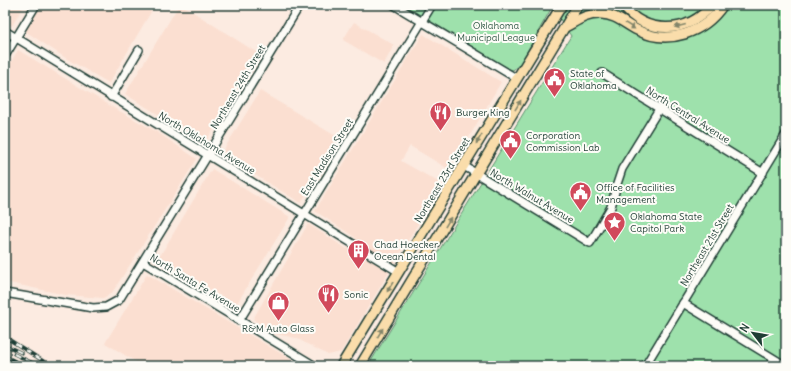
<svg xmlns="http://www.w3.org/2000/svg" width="791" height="371" font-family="Delius,sans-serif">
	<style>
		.built { fill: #fbdfd1 }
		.green { fill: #9ee1ac; stroke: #5e8f70 }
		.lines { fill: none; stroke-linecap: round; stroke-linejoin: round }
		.minor-casing { stroke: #1f3d34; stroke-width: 10 }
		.major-casing { stroke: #1f3d34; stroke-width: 12 }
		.minor { stroke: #fdfcf7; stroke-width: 7 }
		.major { stroke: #faddab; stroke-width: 9 }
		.rail-casing { stroke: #1f3d34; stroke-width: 3.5 }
		.rail { stroke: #fdfcf7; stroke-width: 2; stroke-dasharray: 6; stroke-linecap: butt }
		.oneway { fill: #82856a }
		.labels { text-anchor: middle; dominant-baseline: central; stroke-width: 4; stroke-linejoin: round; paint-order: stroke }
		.park-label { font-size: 10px; fill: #385e4c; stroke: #fdfcf7 }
		.poi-label { font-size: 10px; fill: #1f3d34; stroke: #fdfcf7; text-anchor: start }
		.street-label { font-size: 10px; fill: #1f3d34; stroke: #fdfcf7 }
	</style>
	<rect width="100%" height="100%" fill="#fcebe1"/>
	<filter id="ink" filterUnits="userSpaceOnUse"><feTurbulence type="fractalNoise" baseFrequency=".025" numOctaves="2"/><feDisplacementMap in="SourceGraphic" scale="8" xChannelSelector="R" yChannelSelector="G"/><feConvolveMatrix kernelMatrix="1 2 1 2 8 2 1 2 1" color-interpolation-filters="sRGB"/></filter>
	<g filter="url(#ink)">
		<g class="built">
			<path d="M5 5H24L12 26 5 22Z"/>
			<path d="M41 5H155L109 83 67 59 25 31Z"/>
			<path d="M179 5H182L259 54 205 143 125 94Z"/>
			<path d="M354 22 394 45 384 64 343 40Z"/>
			<path d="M423 34 501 82 450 170 410 146 401 161 442 184 341 352 328 355 296 338 271 333 253 319 308 224 347 249 356 238 315 211Z"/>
			<path d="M18 50 114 108 157 132 197 159 112 293 103 298 66 295 5 282V72Z"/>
			<path d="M260 91 339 138 301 203 221 154Z"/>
			<path d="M212 169 290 217 236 305 158 259Z"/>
			<path d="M147 274 302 366H143L105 343Z"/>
		</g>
		<path class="green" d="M404 5H786V366H368L571 36 552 7 520 64 513 70 509 69Z"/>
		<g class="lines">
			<defs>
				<g id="minor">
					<path d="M394 5 516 78"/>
					<path d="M5 31 399 272"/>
					<path d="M5 56 36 5"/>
					<path d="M602 73 763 173"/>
					<path d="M111 97 139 50"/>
					<path d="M464 166 590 243 611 207 617 184 622 169 659 109"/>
					<path d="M143 262 315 366"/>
					<path d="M5 293 93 308 106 307 119 300 300 5"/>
					<path d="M683 303 786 366"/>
					<path d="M239 321 432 5"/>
					<path d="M645 366 786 134"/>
				</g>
				<g id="major">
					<path d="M622 5C646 36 688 34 712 5"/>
					<path d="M567 26C578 20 588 13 601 14 615 14 625 24 637 30 668 46 704 33 723 5"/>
					<path d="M341 366 562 5"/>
					<path d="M360 366 578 5"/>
				</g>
			</defs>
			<use href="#minor" class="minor-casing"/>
			<use href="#major" class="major-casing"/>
			<use href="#minor" class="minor"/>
			<use href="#major" class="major"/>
			<defs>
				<g id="rail">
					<path d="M5 337 51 366"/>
					<path d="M5 345 22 353"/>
					<path d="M14 354 39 366"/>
					<path d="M5 356 19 363"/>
				</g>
			</defs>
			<use href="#rail" class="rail-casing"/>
			<use href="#rail" class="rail"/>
		</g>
		<defs><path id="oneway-solid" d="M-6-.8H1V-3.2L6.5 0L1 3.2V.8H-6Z"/></defs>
		<g class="oneway">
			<use href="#oneway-solid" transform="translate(630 26) rotate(32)"/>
			<use href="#oneway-solid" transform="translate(680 26) rotate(166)"/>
			<use href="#oneway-solid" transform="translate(518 105) rotate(-59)"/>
			<use href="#oneway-solid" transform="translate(479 139) rotate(121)"/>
			<use href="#oneway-solid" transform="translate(448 222) rotate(-59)"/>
			<use href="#oneway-solid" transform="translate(390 287) rotate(121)"/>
			<use href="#oneway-solid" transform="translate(380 333) rotate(-59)"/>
		</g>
	</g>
	<defs>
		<symbol id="civic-pin" viewBox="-11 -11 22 30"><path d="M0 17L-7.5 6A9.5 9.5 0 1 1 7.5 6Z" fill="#d1495b" stroke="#fdfcf7"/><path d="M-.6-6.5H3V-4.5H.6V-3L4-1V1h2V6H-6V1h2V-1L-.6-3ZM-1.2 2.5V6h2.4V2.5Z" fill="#fff"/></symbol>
		<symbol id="restaurant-pin" viewBox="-11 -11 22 30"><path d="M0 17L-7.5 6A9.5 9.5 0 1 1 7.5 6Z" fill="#d1495b" stroke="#fdfcf7"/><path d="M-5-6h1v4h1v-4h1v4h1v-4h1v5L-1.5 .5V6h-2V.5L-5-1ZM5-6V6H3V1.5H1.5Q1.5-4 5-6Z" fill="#fff"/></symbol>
		<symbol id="sight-pin" viewBox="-11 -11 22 30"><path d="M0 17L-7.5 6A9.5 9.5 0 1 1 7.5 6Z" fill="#d1495b" stroke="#fdfcf7"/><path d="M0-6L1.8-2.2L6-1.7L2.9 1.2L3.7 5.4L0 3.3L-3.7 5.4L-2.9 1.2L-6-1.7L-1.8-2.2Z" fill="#fff"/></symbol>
		<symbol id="building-pin" viewBox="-11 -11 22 30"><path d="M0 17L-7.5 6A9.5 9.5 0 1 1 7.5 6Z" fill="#d1495b" stroke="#fdfcf7"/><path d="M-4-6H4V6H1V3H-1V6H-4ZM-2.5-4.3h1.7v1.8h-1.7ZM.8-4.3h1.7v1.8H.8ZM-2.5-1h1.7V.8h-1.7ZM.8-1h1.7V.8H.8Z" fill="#fff"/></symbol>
		<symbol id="shop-pin" viewBox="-11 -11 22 30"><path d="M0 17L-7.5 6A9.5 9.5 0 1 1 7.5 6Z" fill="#d1495b" stroke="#fdfcf7"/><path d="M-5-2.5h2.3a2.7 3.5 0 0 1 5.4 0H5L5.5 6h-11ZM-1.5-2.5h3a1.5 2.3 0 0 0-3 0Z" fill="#fff"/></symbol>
	</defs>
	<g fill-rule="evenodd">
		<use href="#civic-pin" x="542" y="66" width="25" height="34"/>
		<use href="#restaurant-pin" x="428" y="100" width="25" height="34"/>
		<use href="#civic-pin" x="498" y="128" width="25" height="34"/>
		<use href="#civic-pin" x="568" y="180" width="25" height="34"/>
		<use href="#sight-pin" x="602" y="210" width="25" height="34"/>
		<use href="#building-pin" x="346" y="238" width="25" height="34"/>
		<use href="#restaurant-pin" x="316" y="282" width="25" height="34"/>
		<use href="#shop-pin" x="266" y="290" width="25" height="34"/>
	</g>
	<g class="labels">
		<g class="park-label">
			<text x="496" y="25">Oklahoma<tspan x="496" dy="12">Municipal League</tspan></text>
		</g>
		<g class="poi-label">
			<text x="570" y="73">State of<tspan x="570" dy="12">Oklahoma</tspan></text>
			<text x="456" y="112">Burger King</text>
			<text x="526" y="135">Corporation<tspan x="526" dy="12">Commission Lab</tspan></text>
			<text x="596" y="187">Office of Facilities<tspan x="596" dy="12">Management</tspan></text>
			<text x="630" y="216">Oklahoma State<tspan x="630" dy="12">Capitol Park</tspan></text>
			<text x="374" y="244">Chad Hoecker<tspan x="374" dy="12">Ocean Dental</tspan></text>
			<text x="344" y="294">Sonic</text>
			<text x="278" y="328" text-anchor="middle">R&amp;M Auto Glass</text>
		</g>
		<g class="street-label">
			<text transform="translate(238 87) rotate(-59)">Northeast 24th Street</text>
			<text transform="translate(688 115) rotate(32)">North Central Avenue</text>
			<text transform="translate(207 143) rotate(31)">North Oklahoma Avenue</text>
			<text transform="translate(327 157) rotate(-58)">East Madison Street</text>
			<text transform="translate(442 180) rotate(-59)">Northeast 23rd Street</text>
			<text transform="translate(532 196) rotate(31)">North Walnut Avenue</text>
			<text transform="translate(707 245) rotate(-59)">Northeast 21st Street</text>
			<text transform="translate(195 283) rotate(31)">North Santa Fe Avenue</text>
		</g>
	</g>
	<rect width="791" height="371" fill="none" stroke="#fdfcf7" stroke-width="20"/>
	<rect x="10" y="10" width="771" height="351" fill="none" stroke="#1f3d34" stroke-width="1.5" filter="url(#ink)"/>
	<g transform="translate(753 333) rotate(301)" stroke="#fdfcf7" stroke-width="3" paint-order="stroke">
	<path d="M0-3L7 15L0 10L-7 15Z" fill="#1f3d34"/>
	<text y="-6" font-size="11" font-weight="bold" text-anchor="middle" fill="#1f3d34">N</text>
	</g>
</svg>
